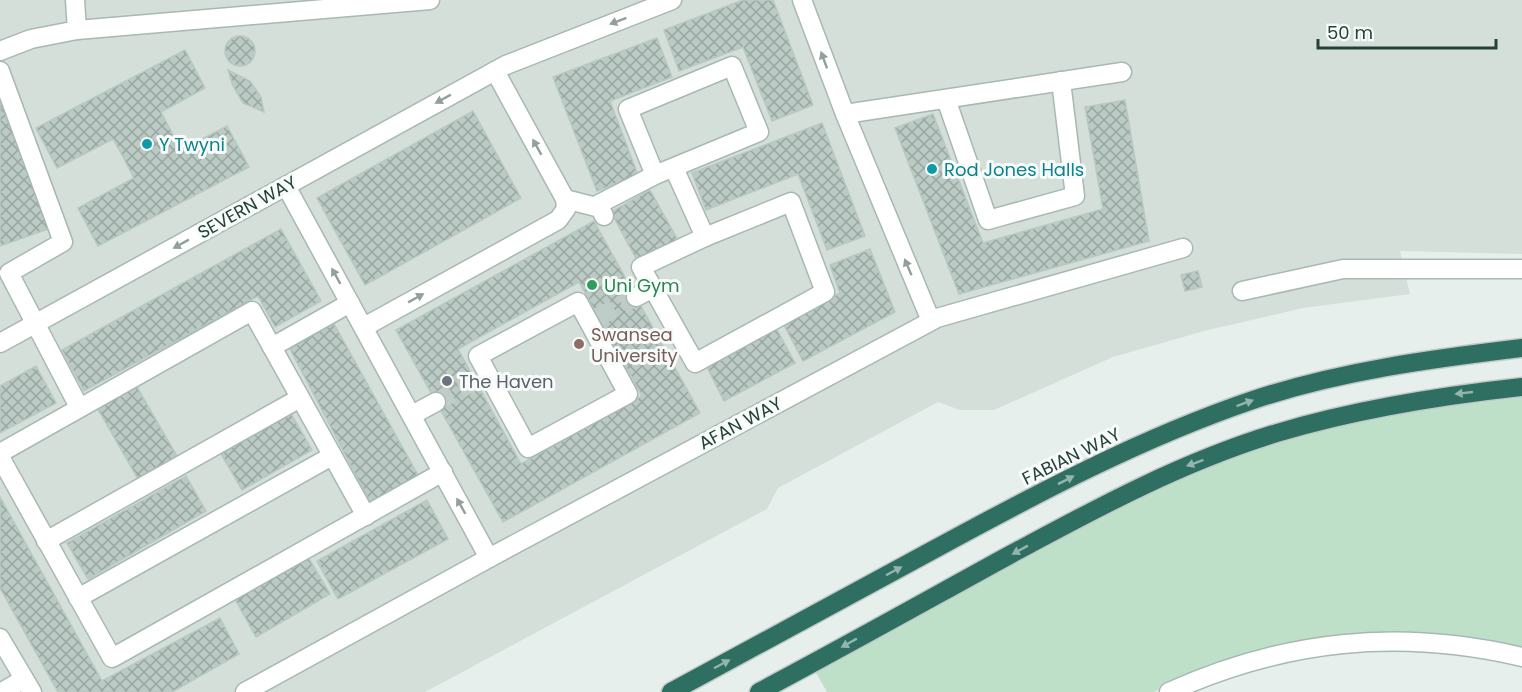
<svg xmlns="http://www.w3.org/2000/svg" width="1522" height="692" font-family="Poppins,sans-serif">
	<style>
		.built { fill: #d4dfda }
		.park { fill: #bfe0c8 }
		.building { fill: url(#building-cross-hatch); stroke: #b8c9c2; stroke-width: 1.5; fill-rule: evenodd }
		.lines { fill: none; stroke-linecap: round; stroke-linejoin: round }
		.minor-tunnel { stroke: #bfccc8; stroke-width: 18; stroke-dasharray: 18 9; stroke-linecap: butt }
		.minor-casing { stroke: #a8b8b2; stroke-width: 21 }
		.highway-casing { stroke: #c2cac8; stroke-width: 21 }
		.minor { stroke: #fff; stroke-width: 18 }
		.highway { stroke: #2f6f62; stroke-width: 18 }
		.oneway { fill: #92a09c }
		.oneway2 { fill: #93b5ae }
		.culture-dot { fill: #0f9aa8; stroke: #f7fbf9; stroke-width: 2 }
		.leisure-dot { fill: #2e9e5b; stroke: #f7fbf9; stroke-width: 2 }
		.education-dot { fill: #8d6e63; stroke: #f7fbf9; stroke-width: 2 }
		.worship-dot { fill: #6b7280; stroke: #f7fbf9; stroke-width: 2 }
		.labels { text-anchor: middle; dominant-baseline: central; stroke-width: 6; stroke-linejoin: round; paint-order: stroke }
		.culture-label { font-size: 18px; fill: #0d838f; stroke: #f7fbf9; text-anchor: start }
		.street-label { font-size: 18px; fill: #24423a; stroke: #f7fbf9 }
		.leisure-label { font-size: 18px; fill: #27864d; stroke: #f7fbf9; text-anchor: start }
		.education-label { font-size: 18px; fill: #785e54; stroke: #f7fbf9; text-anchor: start }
		.worship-label { font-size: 18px; fill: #5b616d; stroke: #f7fbf9; text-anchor: start }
	</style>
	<defs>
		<pattern id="building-cross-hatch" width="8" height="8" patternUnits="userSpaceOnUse" patternTransform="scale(1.5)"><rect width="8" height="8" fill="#bbcac4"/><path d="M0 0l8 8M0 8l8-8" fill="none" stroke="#98a6a0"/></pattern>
	</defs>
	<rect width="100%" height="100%" fill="#e6efeb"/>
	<path class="built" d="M0 0H1522V254L1400 251 1410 294 1303 308 1204 331 1113 357 994 410H960L938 402 778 488 767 509 425 692H0Z"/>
	<path class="park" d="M1522 394V651L1373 637 1171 684 1154 692H827L814 669 1021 557 1181 475 1275 441 1371 417Z"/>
	<g class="building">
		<path d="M743 0H773L813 105 772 121 743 47 679 71 664 30Z"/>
		<circle cx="240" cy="51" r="15"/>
		<path d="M657 38 672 77 610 101 638 175 597 191 553 77Z"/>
		<path d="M185 50 205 88 161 112 181 150 227 126 249 167 98 246 78 208 134 178 122 155 113 139 57 168 36 128Z"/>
		<path d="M228 70 250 81 261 97 264 112 243 103 233 86Z"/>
		<path d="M5 100 51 228 0 246V101Z"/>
		<path d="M1125 100 1149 241 959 294 895 128 933 114 983 243 1103 209 1085 107Z"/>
		<path d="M473 111 521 198 365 285 317 198Z"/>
		<path d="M822 123 865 236 827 250 798 174 706 210 692 173Z"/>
		<path d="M650 190 680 244 640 266 611 212Z"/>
		<path d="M594 221 700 413 503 522 396 330ZM579 282 642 396 521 464 458 349Z"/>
		<path d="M281 229 321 301 275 327 258 296 84 391 62 350Z"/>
		<path d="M870 249 895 312 803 361 783 323 840 293 830 265Z"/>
		<path d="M1198 271 1202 287 1185 291 1181 275Z"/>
		<path d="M333 322 419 477 370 502 289 347Z"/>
		<path d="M774 324 795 363 724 401 704 361Z"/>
		<path d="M36 366 56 403 0 433V386Z"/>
		<path d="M134 382 177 456 138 479 95 404Z"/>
		<path d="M290 412 312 450 242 490 220 452Z"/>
		<path d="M186 476 206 511 88 579 67 543Z"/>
		<path d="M0 497 102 681 220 618 239 654 172 692H58L0 588Z"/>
		<path d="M427 500 448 539 338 599 317 561Z"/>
		<path d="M308 557 330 594 256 637 235 599Z"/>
	</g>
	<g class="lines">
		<g class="minor-tunnel">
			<path d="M598 317 636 297"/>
			<path d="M436 402 476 381"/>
		</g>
		<defs>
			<g id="minor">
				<path d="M75 0 77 30"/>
				<path d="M802 0 845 114 931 321"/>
				<path d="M0 51 31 39 77 30 430 0"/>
				<path d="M0 71 63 242 9 273 79 407"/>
				<path d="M946 99 988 220 1075 196 1061 81"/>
				<path d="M845 114 1122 72"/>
				<path d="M674 168 705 237"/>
				<path d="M286 186 489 558"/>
				<path d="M565 199 600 208 604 216"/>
				<path d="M791 202 825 292 695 363 641 267 705 237Z"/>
				<path d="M595 206 655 175 759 132 732 66 628 109 655 175"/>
				<path d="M1242 291 1343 269H1522"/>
				<path d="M636 297 653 288"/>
				<path d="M578 302 628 394 528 448 478 356Z"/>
				<path d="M364 327 558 220 566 209 565 199 495 71"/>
				<path d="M0 343 506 65 672 0"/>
				<path d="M272 347 366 516"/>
				<path d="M412 415 436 402"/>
				<path d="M0 453 252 311 272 347 350 303"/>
				<path d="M0 457 112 658 443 472"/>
				<path d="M46 541 300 398"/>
				<path d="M78 598 332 456"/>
				<path d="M0 638 32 692"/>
				<path d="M2 692 24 679"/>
				<path d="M245 692 489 558 937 318 1183 248"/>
				<path d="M1169 692C1285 640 1398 628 1522 657"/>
			</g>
			<g id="highway">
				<path d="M671 692C758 645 846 597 933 550 1036 494 1141 438 1253 400 1340 371 1431 359 1522 348"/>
				<path d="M759 692C842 648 924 602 1006 557 1093 510 1181 462 1277 433 1357 409 1439 396 1522 387"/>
			</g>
		</defs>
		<use href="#minor" class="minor-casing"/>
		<use href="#highway" class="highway-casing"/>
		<use href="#minor" class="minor"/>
		<use href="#highway" class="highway"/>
	</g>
	<defs><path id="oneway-solid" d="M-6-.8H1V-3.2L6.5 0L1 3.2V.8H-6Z" transform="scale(1.5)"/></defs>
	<g class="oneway">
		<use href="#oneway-solid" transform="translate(618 21) rotate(159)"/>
		<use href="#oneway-solid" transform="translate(824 60) rotate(-110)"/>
		<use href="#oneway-solid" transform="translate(443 99) rotate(151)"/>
		<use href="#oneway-solid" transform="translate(537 147) rotate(-119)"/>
		<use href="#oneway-solid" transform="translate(181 244) rotate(151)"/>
		<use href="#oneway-solid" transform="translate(908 267) rotate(-113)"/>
		<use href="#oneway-solid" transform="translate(336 276) rotate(-119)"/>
		<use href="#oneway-solid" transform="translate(416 298) rotate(-29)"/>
		<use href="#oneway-solid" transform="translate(461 506) rotate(-119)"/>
	</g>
	<g class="oneway2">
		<use href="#oneway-solid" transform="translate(1464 393) rotate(174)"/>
		<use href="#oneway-solid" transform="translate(1245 403) rotate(-20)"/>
		<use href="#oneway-solid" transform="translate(1195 463) rotate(160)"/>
		<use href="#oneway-solid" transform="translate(1066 480) rotate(-27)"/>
		<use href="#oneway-solid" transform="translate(1020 550) rotate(151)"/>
		<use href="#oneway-solid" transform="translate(894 571) rotate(-28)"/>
		<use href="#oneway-solid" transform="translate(849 643) rotate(151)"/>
		<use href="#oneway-solid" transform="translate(722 664) rotate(-28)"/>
	</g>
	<g class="culture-dot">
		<circle cx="147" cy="144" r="6"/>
		<circle cx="932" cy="169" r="6"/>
	</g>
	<circle class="leisure-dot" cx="592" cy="285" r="6"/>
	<circle class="education-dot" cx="579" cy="344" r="6"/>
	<circle class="worship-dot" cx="447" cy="381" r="6"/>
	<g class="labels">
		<g class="culture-label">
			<text x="159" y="144">Y Twyni</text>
			<text x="944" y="169">Rod Jones Halls</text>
		</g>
		<g class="street-label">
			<text transform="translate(247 207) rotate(-29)">SEVERN WAY</text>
			<text transform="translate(740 423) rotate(-28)">AFAN WAY</text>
			<text transform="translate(1071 456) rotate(-26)">FABIAN WAY</text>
		</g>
		<g class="leisure-label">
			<text x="604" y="285">Uni Gym</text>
		</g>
		<g class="education-label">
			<text x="591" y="334">Swansea<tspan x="591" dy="21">University</tspan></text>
		</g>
		<g class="worship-label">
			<text x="459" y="381">The Haven</text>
		</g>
	</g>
	<path d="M1318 39v9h178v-9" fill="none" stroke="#24423a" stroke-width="3"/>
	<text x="1327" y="39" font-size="18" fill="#24423a" stroke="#f7fbf9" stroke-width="4.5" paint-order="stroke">50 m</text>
</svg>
